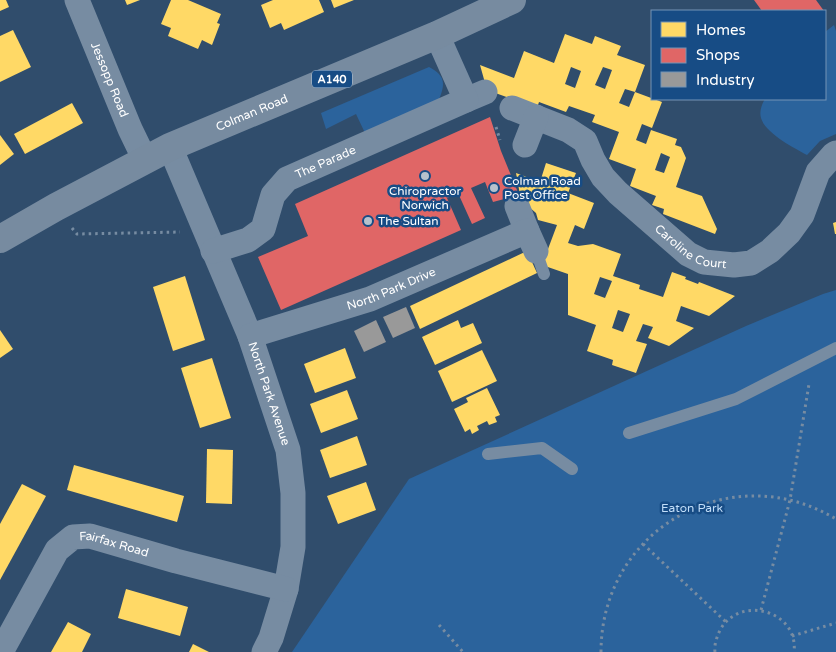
<svg xmlns="http://www.w3.org/2000/svg" width="836" height="652" font-family="'Varela Round',sans-serif">
	<style>
		.green { fill: #2b639c }
		.homes { fill: #ffd966; fill-rule: evenodd }
		.shops { fill: #e06666 }
		.industry { fill: #999 }
		.lines { fill: none; stroke-linecap: round; stroke-linejoin: round }
		.path { stroke: #778ca2; stroke-width: 3; stroke-dasharray: 2.5 4; stroke-linecap: butt }
		.service { stroke: #778ca2; stroke-width: 12 }
		.minor { stroke: #778ca2; stroke-width: 25 }
		.trunk { stroke: #778ba0; stroke-width: 28 }
		.poi-dot { fill: #b7c1cc; stroke: #174c85; stroke-width: 2 }
		.labels { text-anchor: middle; dominant-baseline: central; stroke-width: 5; stroke-linejoin: round; paint-order: stroke }
		.shield { fill: #174c85; stroke: #b9c9da; stroke-width: 1 }
		.shield-label { font-size: 11px; font-weight: bold; fill: #fff }
		.street-label { font-size: 12px; fill: #fff; stroke: #174c85 }
		.poi-label { font-size: 12px; fill: #fff; stroke: #174c85; text-anchor: start }
		.park-label { font-size: 12px; fill: #c2def9; stroke: #174c85 }
	</style>
	<rect width="100%" height="100%" fill="#304d6c"/>
	<g class="green">
		<path d="M834 25 836 31V134L820 141 807 155C794 148 765 133 761 118 759 111 762 104 765 99H825V32Z"/>
		<path d="M429 67C447 76 445 86 438 102L365 133 356 114 326 129 321 113Z"/>
		<path d="M836 290V652H292L409 479 746 326 823 294Z"/>
	</g>
	<g class="homes">
		<path d="M0 0H6L9 7 0 11Z"/>
		<path d="M125 0H140L127 5Z"/>
		<path d="M171 0H188L221 14 217 23 220 24 212 45 202 40 198 49 168 36 171 28 161 24Z"/>
		<path d="M273 0H319L324 12 284 30 281 23 270 28 261 5Z"/>
		<path d="M331 0H354L334 8Z"/>
		<path d="M13 30 31 67 0 82V36Z"/>
		<path d="M565 34 592 44 595 36 621 46 617 55 645 65 635 92 625 89 619 103 629 107 635 92 662 102 652 128 642 124 636 140 646 144 651 130 677 139 675 145 681 147 686 158 676 187 702 196 717 229 715 234 663 214 664 209 652 205 656 196 630 186 636 169 609 159 619 132 592 122 595 115 569 106 566 112 539 102 537 108 487 90 480 65 514 78 524 51 554 63ZM571 67 581 71 575 88 565 84ZM603 67 612 70 605 89 595 85ZM661 153 670 157 664 173 655 170Z"/>
		<path d="M72 103 83 123 25 154 14 134Z"/>
		<path d="M0 135 14 154 0 165Z"/>
		<path d="M546 163 576 173 568 193 594 203 584 229 575 225 568 243 578 246 593 244 621 254 613 276 640 285 639 289 663 297 672 272 686 277 685 279 698 284 699 282 735 296 709 316 681 306 676 321 694 328 669 346 648 338 653 327 643 324 636 341 647 344 636 373 612 365 613 360 587 351 596 325 568 315V274L542 265 557 225 538 220 536 213 521 200 516 173 540 182ZM600 277 612 281 605 298 594 294ZM618 310 630 314 623 332 612 328Z"/>
		<path d="M836 222V234H835L833 223Z"/>
		<path d="M527 251 537 273 420 329 410 306Z"/>
		<path d="M185 276 205 340 173 351 153 287Z"/>
		<path d="M458 320 461 328 473 323 482 343 435 365 422 337Z"/>
		<path d="M0 330 13 349 0 358Z"/>
		<path d="M345 348 356 378 315 393 304 364Z"/>
		<path d="M482 350 497 381 452 402 438 371Z"/>
		<path d="M212 358 231 418 200 428 181 368Z"/>
		<path d="M487 388 500 415 495 417 497 422 489 425 487 421 477 426 479 430 472 434 470 429 465 432 454 409 468 402 466 398Z"/>
		<path d="M347 390 358 419 321 433 310 404Z"/>
		<path d="M357 436 367 465 330 478 320 450Z"/>
		<path d="M207 449 233 450 232 504 206 503Z"/>
		<path d="M74 465 184 496 177 522 67 490Z"/>
		<path d="M366 482 376 510 338 524 327 496Z"/>
		<path d="M22 484 46 496 0 580V524Z"/>
		<path d="M126 589 188 607 180 636 118 618Z"/>
		<path d="M68 622 91 634 82 652H51Z"/>
		<path d="M193 644 209 652H189Z"/>
	</g>
	<g class="shops">
		<path d="M754 0H816L824 11H762Z"/>
		<path d="M490 117 501 151 519 195 493 202 485 182 471 188 485 218 472 224 458 193 447 198 461 230 281 310 258 257 308 236 295 204Z"/>
	</g>
	<g class="industry">
		<path d="M406 307 415 328 393 338 383 317Z"/>
		<path d="M376 320 386 342 364 352 354 331Z"/>
	</g>
	<g class="lines">
		<g class="path">
			<path d="M496 127 500 140"/>
			<path d="M72 228 77 234 180 232"/>
			<path d="M643 544 726 622"/>
			<path d="M761 610 790 500 809 384"/>
			<path d="M439 625 463 652"/>
			<path d="M792 636 836 623"/>
			<path d="M601 652C601 529 731 456 836 519"/>
			<path d="M715 652C714 644 717 637 720 630 740 594 799 611 794 652"/>
		</g>
		<g class="service">
			<path d="M536 251 544 274"/>
			<path d="M629 433 736 399 836 348"/>
			<path d="M488 454 542 448 572 469"/>
		</g>
		<g class="minor">
			<path id="s1" d="M77 0 130 129 145 160"/>
			<path d="M466 100 485 92"/>
			<path id="s2" d="M512 108 568 130 585 141 593 160 603 177 618 193 688 254 704 262 734 265 751 263 770 251 789 233 802 215 818 172 833 155 836 153"/>
			<path d="M525 145 536 117"/>
			<path id="s3" d="M170 147 250 336 288 450 293 493V547L286 589 271 638 264 652"/>
			<path d="M517 206 527 231"/>
			<path id="s4" d="M213 251 248 240 263 229 273 195 287 179 466 100 437 35"/>
			<path id="s5" d="M250 336 370 299 527 231 536 251"/>
			<path id="s6" d="M1 652 57 550 73 537 90 536 176 561 286 589"/>
		</g>
		<path class="trunk" id="s7" d="M0 239 56 207 170 147 437 35 512 0"/>
	</g>
	<g class="poi-dot">
		<circle cx="425" cy="176" r="5"/>
		<circle cx="494" cy="188" r="5"/>
		<circle cx="368" cy="221" r="5"/>
	</g>
	<g class="labels">
		<rect class="shield" x="312" y="70.5" width="40" height="17" rx="4"/>
		<g class="shield-label">
			<text x="332" y="79">A140</text>
		</g>
		<g class="street-label">
			<text stroke="none"><textPath href="#s1" startOffset="86">Jessopp Road</textPath></text>
			<text stroke="none"><textPath href="#s7" startOffset="282">Colman Road</textPath></text>
			<text stroke="none"><textPath href="#s4" startOffset="154">The Parade</textPath></text>
			<text stroke="none"><textPath href="#s2" startOffset="235">Caroline Court</textPath></text>
			<text stroke="none"><textPath href="#s5" startOffset="149">North Park Drive</textPath></text>
			<text stroke="none"><textPath href="#s3" startOffset="266">North Park Avenue</textPath></text>
			<text stroke="none"><textPath href="#s6" startOffset="179">Fairfax Road</textPath></text>
		</g>
		<g class="poi-label">
			<text x="504" y="181">Colman Road<tspan x="504" dy="14">Post Office</tspan></text>
			<text x="425" y="191" text-anchor="middle">Chiropractor<tspan x="425" dy="14">Norwich</tspan></text>
			<text x="378" y="221">The Sultan</text>
		</g>
		<g class="park-label">
			<text x="692" y="508">Eaton Park</text>
		</g>
	</g>
	<rect x="651" y="10" width="175" height="90" fill="#174c85" stroke="#7494b6"/>
	<rect x="661" y="22" width="25" height="15" fill="#ffd966" stroke="#7494b6"/>
	<text x="696" y="35" font-size="15" fill="#ffffff">Homes</text>
	<rect x="661" y="48" width="25" height="15" fill="#e06666" stroke="#7494b6"/>
	<text x="696" y="60" font-size="15" fill="#ffffff">Shops</text>
	<rect x="661" y="72" width="25" height="15" fill="#999999" stroke="#7494b6"/>
	<text x="696" y="85" font-size="15" fill="#ffffff">Industry</text>
</svg>
